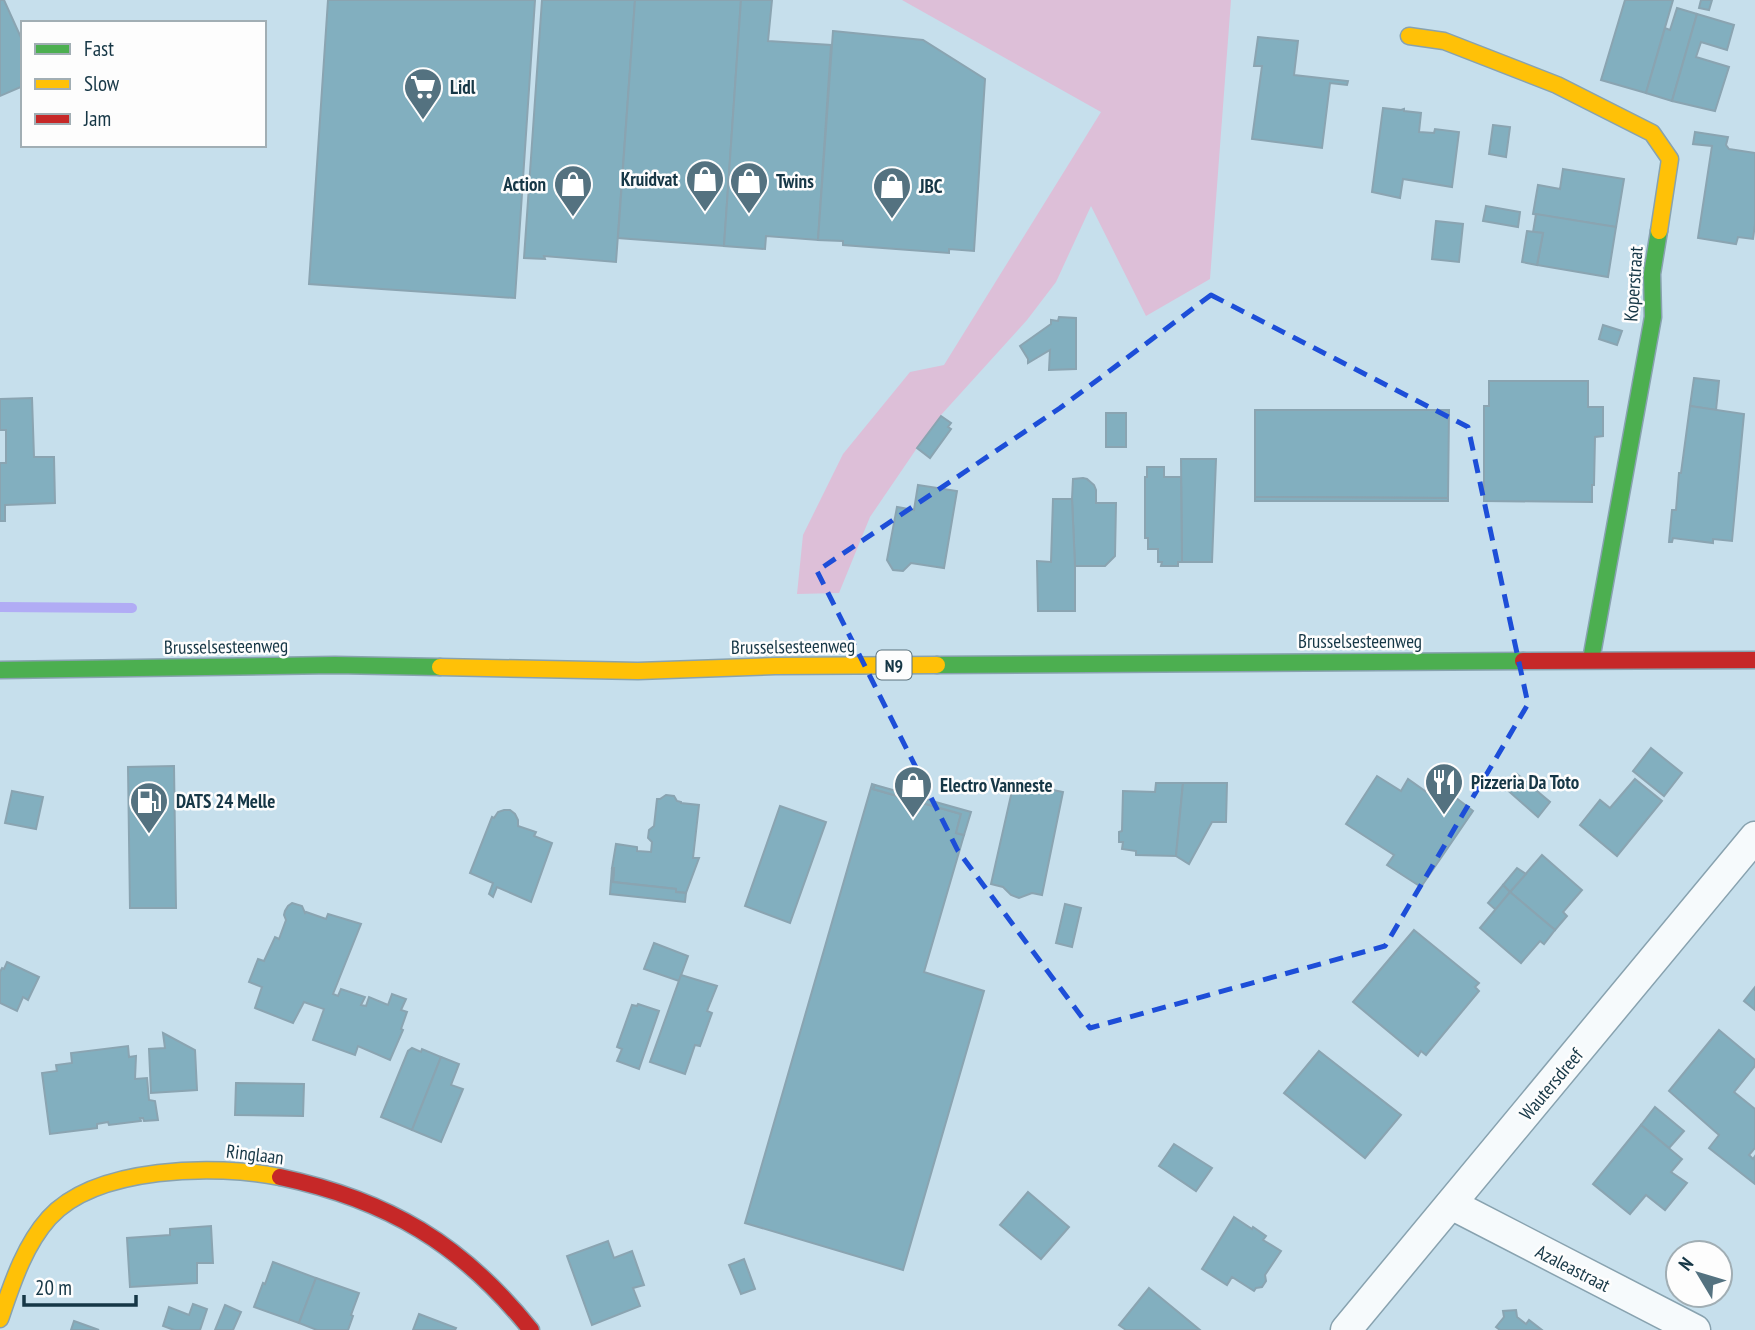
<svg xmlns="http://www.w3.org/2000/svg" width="1755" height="1330" font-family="'PT Sans Narrow',sans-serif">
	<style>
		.green { fill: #ddbfd8 }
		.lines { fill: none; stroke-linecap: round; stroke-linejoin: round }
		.stream { stroke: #b1acf5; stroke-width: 10 }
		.building { fill: #82afbf; stroke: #8aa4b1; stroke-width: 2 }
		.street-casing { stroke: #88a2af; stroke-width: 33 }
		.fast-casing { stroke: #88a2af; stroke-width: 19 }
		.slow-casing { stroke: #88a2af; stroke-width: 19 }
		.jam-casing { stroke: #88a2af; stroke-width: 19 }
		.street { stroke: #f6fafc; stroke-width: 30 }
		.fast { stroke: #4caf50; stroke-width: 16 }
		.slow { stroke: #ffc107; stroke-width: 16 }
		.jam { stroke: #c62828; stroke-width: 16 }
		.marked { fill: none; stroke: #1d4ed8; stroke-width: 5; stroke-dasharray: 14 9; stroke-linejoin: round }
		.labels { text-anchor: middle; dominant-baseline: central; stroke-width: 5; stroke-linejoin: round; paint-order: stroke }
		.shield { fill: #fdfdfd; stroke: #5b727d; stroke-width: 2 }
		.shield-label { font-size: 18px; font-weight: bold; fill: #163746 }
		.poi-label { font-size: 19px; font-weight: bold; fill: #163746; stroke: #fdfdfd; text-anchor: start }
		.street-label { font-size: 19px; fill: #163746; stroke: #fdfdfd }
	</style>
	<rect width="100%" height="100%" fill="#c6dfec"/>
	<path class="green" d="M902 0H1231L1210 279 1146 316 1091 206 1056 282 1027 320 941 415 917 448 870 517 839 593 797 594 803 535 843 454 910 372 944 365 1101 112Z"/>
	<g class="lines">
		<path class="stream" d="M0 607 132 608"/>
	</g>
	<g class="building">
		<path d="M0 0H4L23 42V86L0 96Z"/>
		<path d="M328 0H535L515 298 309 284Z"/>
		<path d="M542 0H635L616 262 544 256 545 259 524 258Z"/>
		<path d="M635 0H741L724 246 618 238Z"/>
		<path d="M741 0H772L768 41 831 45 818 240 766 236 765 249 724 246Z"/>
		<path d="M1625 0H1673L1646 93 1601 80Z"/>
		<path d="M1701 0H1712L1709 10 1699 8Z"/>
		<path d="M1677 8 1697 14 1672 101 1646 93 1665 28 1670 30Z"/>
		<path d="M1697 14 1734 25 1727 50 1701 42 1696 57 1729 67 1715 111 1672 101Z"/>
		<path d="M833 31 923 40 985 79 974 251 949 249V253L843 245V241L818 240Z"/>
		<path d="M1258 37 1298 41 1294 75 1348 81 1347 85 1330 83 1322 148 1252 139 1262 66H1254Z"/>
		<path d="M1383 108 1401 110 1404 109V111L1421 113 1419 132 1434 133 1435 129 1459 132 1452 187 1403 179 1400 198 1372 192Z"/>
		<path d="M1493 125 1510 127 1506 157 1489 154Z"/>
		<path d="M1695 132 1728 137 1726 145 1729 149 1755 153V224L1753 239 1738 237 1736 244 1698 238 1712 146 1693 144Z"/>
		<path d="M1563 169 1624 179 1616 227 1533 214 1538 185 1560 189Z"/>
		<path d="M1486 206 1520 212 1518 227 1483 221Z"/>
		<path d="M1536 214 1616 227 1608 277 1537 265 1543 233 1533 232Z"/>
		<path d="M1436 221 1463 224 1459 262 1432 259Z"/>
		<path d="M1527 231 1543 233 1537 265 1522 262Z"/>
		<path d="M1059 317 1076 318V369L1049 370 1050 350 1028 363V359L1020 346 1051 324V320L1058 321Z"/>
		<path d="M1603 325 1622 331 1617 345 1599 339Z"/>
		<path d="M1694 378 1719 381 1716 410 1690 406Z"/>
		<path d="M1489 381H1588V407H1603V436L1595 437 1594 485H1592V502L1484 501V406H1489Z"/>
		<path d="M32 398 34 457H54L55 503 5 505V521H0V463H6V430H0V399Z"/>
		<path d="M1690 406 1744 414 1732 541 1713 539V543L1673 538 1672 542H1669L1672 510H1676L1679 473H1681Z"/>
		<path d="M1255 410H1449L1448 498 1255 497Z"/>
		<rect x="1106" y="413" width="20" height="34"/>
		<path d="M941 416 951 423 948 427 951 429 930 458 917 448Z"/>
		<path d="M1181 459H1216L1212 562H1182Z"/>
		<path d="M1147 467H1164V477H1181L1182 562H1178V566H1161L1162 562H1158V549H1148V538H1145V477H1147Z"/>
		<path d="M1083 478 1087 479 1094 485 1096 490V503H1116L1115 556 1105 566H1075L1072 499 1073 479Z"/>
		<path d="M918 485 957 491 944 568 911 563 903 571 893 570 887 560 897 507 914 510Z"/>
		<path d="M1255 497 1448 498V501H1255Z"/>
		<path d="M1053 499H1072L1075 566V611H1038L1037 561 1051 562Z"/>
		<path d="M1651 748 1682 773 1664 796 1633 771Z"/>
		<path d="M174 766 176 908H130L128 767Z"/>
		<path d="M1517 774 1550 802 1538 817 1505 788Z"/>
		<path d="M1377 776 1401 791 1408 779 1435 798 1442 787 1473 811 1421 887 1387 865 1394 855 1346 824Z"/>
		<path d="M1635 779 1662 801 1617 856 1580 825 1600 800 1610 808Z"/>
		<path d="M1014 782 1063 792 1042 895 1032 893 1019 898 1011 895 1003 887 991 884Z"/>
		<path d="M1156 783H1183L1176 856 1136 855V851L1122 849 1123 842H1119V832L1122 831 1123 791 1155 792Z"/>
		<path d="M1183 783H1227L1226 822H1212L1189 864 1176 856Z"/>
		<path d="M872 784 875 785 873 789 961 814 956 833 964 835 924 972 984 991 903 1270 745 1223Z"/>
		<path d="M875 785 971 812 964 835 956 833 961 814 873 789Z"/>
		<path d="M12 791 43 797 36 829 5 823Z"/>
		<path d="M666 795 674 796 677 801 681 802V803L699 805 693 858H699L686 893 676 892V889L613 882 614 868H612L616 844 637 847V851L651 852 652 842 648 838 649 830 654 826 657 799H660Z"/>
		<path d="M780 806 826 822 790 923 745 906Z"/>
		<path d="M504 810H510L515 814 518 820V826L536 832 534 836 552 843 531 902 497 887 493 897 489 894 493 883 470 873 492 817 494 818 498 812Z"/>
		<path d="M1542 855 1582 890 1563 912 1567 916 1555 930 1510 892Z"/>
		<path d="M612 868H614L613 882 676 889V892L686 893 685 902 610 894Z"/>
		<path d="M1517 868 1526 874 1510 892 1503 885Z"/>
		<path d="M1503 885 1510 892 1496 910 1488 903Z"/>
		<path d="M1510 892 1555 930 1544 944 1540 941 1521 963 1480 928Z"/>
		<path d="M292 903 302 906 305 913 306 912 326 919 328 914 361 924 333 994 338 996 341 989 365 997 361 1005 366 1006 369 997 388 1005 392 994 406 999 401 1010 407 1012 401 1029 403 1030 390 1060 358 1046 355 1055 313 1040 324 1009 304 1002 293 1023 255 1008 262 987 249 982 258 959 264 961 275 937 279 939 286 920 284 915 285 911 288 906Z"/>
		<path d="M1065 904 1081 908 1072 947 1056 943Z"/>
		<path d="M1414 930 1479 983 1475 987 1479 991 1426 1055 1421 1051 1418 1056 1353 1002Z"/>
		<path d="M654 943 688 956 679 981 644 969Z"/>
		<path d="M7 962 39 977 28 1000 23 997 17 1011 0 1003V972L2 968 4 969Z"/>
		<path d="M681 975 717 986 707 1011 712 1013 700 1046 695 1045 685 1074 650 1062Z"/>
		<path d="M1755 987V1010L1744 1001Z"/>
		<path d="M638 1004 659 1011 639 1069 617 1061 622 1049 617 1047 632 1005 637 1006Z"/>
		<path d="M1719 1030 1755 1060V1066L1734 1092 1755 1109V1148L1749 1155 1753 1159 1755 1156V1184L1709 1148 1719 1135 1669 1091Z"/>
		<path d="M163 1033 195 1050 197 1090 151 1093 149 1049 165 1048Z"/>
		<path d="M128 1046 129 1057 136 1056 135 1079 147 1078 149 1100 155 1101 158 1120 144 1121 143 1118H140L141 1121 109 1125 108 1122 97 1124V1128L50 1134 42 1073 57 1071 56 1065 72 1063 71 1053Z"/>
		<path d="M412 1048 421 1052 422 1049 441 1057 412 1130 381 1117 408 1051Z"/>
		<path d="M1319 1051 1401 1115 1365 1158 1284 1093Z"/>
		<path d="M441 1057 459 1064 451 1085 463 1089 441 1142 412 1130Z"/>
		<path d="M236 1083 304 1084 303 1116 235 1115Z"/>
		<path d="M1655 1107 1684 1131 1669 1148 1641 1125Z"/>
		<path d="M1641 1125 1682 1159 1671 1172 1687 1183 1665 1210 1646 1195 1630 1214 1593 1184Z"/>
		<path d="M1174 1144 1212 1168 1196 1191 1159 1166Z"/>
		<path d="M1028 1192 1069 1227 1041 1259 1000 1225Z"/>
		<path d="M1234 1217 1252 1229 1253 1227 1266 1236 1263 1240 1281 1251 1265 1275 1266 1281 1262 1287 1256 1288 1254 1291 1232 1277 1227 1285 1202 1269Z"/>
		<path d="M211 1226 213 1263H197V1283L130 1287 127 1238 170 1235V1229Z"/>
		<path d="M608 1241 614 1258 632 1251 644 1285 633 1288 640 1306 592 1325 567 1256Z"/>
		<path d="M744 1259 755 1289 741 1294 729 1265Z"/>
		<path d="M273 1262 316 1278 299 1323 254 1307 263 1283 265 1284Z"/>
		<path d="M316 1278 359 1293 351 1315 353 1316 348 1330H317L299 1323Z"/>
		<path d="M1149 1288 1200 1330H1126L1119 1325Z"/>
		<path d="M193 1304 207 1309 200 1330H174L163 1326 169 1307 189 1315Z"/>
		<path d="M225 1305 241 1312 233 1330H215Z"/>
		<path d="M1516 1310 1517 1317 1526 1324 1529 1320 1542 1330H1500L1496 1327 1504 1317 1503 1311Z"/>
		<path d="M419 1314 456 1328 455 1330H413Z"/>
		<path d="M74 1321 99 1330H71Z"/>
	</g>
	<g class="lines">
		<defs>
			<g id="street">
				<path d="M1451 1204 1695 1330"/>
				<path d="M1346 1330 1755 837"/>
			</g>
			<g id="fast">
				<path d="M1591 660 1653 317 1652 274 1659 231"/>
				<path d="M937 665 1523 661"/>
				<path d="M0 670 335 665 440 667"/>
			</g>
			<g id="slow">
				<path d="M1409 36 1444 41 1557 85 1652 133 1670 159 1659 231"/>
				<path d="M440 667 638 671 775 666 937 665"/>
				<path d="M0 1319C12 1284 24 1246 49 1218 96 1166 216 1164 280 1177"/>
			</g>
			<g id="jam">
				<path d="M1523 661 1755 660"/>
				<path d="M280 1177C388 1200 462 1244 531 1330"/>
			</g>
		</defs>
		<use href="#street" class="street-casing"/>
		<use href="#fast" class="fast-casing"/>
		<use href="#slow" class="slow-casing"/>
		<use href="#jam" class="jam-casing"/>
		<use href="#street" class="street"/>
		<use href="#fast" class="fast"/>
		<use href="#slow" class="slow"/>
		<use href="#jam" class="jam"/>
	</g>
	<path class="marked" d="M1211 295 1468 427 1528 704 1385 946 1090 1028 958 851 817 571 1060 408Z"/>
	<defs>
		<symbol id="supermarket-pin" viewBox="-11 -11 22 30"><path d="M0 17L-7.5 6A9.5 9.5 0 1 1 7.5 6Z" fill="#547280" stroke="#fdfdfd"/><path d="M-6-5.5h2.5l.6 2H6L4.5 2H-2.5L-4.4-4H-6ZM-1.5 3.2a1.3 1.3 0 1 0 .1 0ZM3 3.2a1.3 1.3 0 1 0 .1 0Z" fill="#fff"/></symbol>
		<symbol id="shop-pin" viewBox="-11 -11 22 30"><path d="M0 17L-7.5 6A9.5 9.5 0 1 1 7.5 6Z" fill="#547280" stroke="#fdfdfd"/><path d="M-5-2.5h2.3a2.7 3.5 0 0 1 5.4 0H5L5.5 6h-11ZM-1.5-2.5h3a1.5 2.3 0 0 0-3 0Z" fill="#fff"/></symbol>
		<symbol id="restaurant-pin" viewBox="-11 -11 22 30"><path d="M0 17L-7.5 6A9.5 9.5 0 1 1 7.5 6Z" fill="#547280" stroke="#fdfdfd"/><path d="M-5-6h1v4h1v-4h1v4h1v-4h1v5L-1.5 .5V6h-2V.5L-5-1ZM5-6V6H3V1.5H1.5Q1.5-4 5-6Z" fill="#fff"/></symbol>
		<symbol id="fuel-pin" viewBox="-11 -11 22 30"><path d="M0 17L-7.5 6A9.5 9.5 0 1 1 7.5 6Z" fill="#547280" stroke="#fdfdfd"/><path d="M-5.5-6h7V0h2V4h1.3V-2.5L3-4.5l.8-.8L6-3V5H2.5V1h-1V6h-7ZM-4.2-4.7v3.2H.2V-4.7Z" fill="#fff"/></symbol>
	</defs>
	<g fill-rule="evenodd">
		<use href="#supermarket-pin" x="401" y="65" width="44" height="60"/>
		<use href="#shop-pin" x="683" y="157" width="44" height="60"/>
		<use href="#shop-pin" x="727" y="159" width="44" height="60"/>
		<use href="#shop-pin" x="551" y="162" width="44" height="60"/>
		<use href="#shop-pin" x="870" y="164" width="44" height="60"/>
		<use href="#restaurant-pin" x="1422" y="760" width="44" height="60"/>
		<use href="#shop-pin" x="891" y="763" width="44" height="60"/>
		<use href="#fuel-pin" x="127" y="779" width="44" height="60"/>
	</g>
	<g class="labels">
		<rect class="shield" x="876.5" y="650.5" width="35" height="29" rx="5"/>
		<g class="shield-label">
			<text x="894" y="665">N9</text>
		</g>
		<g class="poi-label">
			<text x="450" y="87">Lidl</text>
			<text x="678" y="179" text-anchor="end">Kruidvat</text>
			<text x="776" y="181">Twins</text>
			<text x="546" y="184" text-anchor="end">Action</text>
			<text x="919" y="186">JBC</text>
			<text x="1471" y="782">Pizzeria Da Toto</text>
			<text x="940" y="785">Electro Vanneste</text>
			<text x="176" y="801">DATS 24 Melle</text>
		</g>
		<g class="street-label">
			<text transform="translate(1633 284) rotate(-86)">Koperstraat</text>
			<text x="1360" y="641">Brusselsesteenweg</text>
			<text transform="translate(226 646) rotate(-1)">Brusselsesteenweg</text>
			<text transform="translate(793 646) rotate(-1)">Brusselsesteenweg</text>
			<text transform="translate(1551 1084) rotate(-50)">Wautersdreef</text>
			<text transform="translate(255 1154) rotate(7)">Ringlaan</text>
			<text transform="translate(1573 1268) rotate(27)">Azaleastraat</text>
		</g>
	</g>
	<rect x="21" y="21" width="245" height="126" fill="#fdfdfd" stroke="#a1aeb4" stroke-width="2"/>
	<rect x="35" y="44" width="35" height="10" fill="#4caf50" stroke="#a1aeb4" stroke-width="2"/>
	<text x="84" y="56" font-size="21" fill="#163746">Fast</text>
	<rect x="35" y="79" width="35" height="10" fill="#ffc107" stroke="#a1aeb4" stroke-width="2"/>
	<text x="84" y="91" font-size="21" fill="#163746">Slow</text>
	<rect x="35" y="114" width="35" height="10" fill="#c62828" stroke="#a1aeb4" stroke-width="2"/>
	<text x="84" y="126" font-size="21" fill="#163746">Jam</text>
	<g transform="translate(1699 1274) rotate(308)"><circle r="33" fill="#fdfdfd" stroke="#a1aeb4" stroke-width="2"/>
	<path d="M0-5L12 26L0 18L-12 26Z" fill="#547280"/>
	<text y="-10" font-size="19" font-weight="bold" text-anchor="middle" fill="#163746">N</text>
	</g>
	<path d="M24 1295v10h112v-10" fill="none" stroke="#163746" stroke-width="3.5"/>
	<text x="35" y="1295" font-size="21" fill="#163746" stroke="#fdfdfd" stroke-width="5" paint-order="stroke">20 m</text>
</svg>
